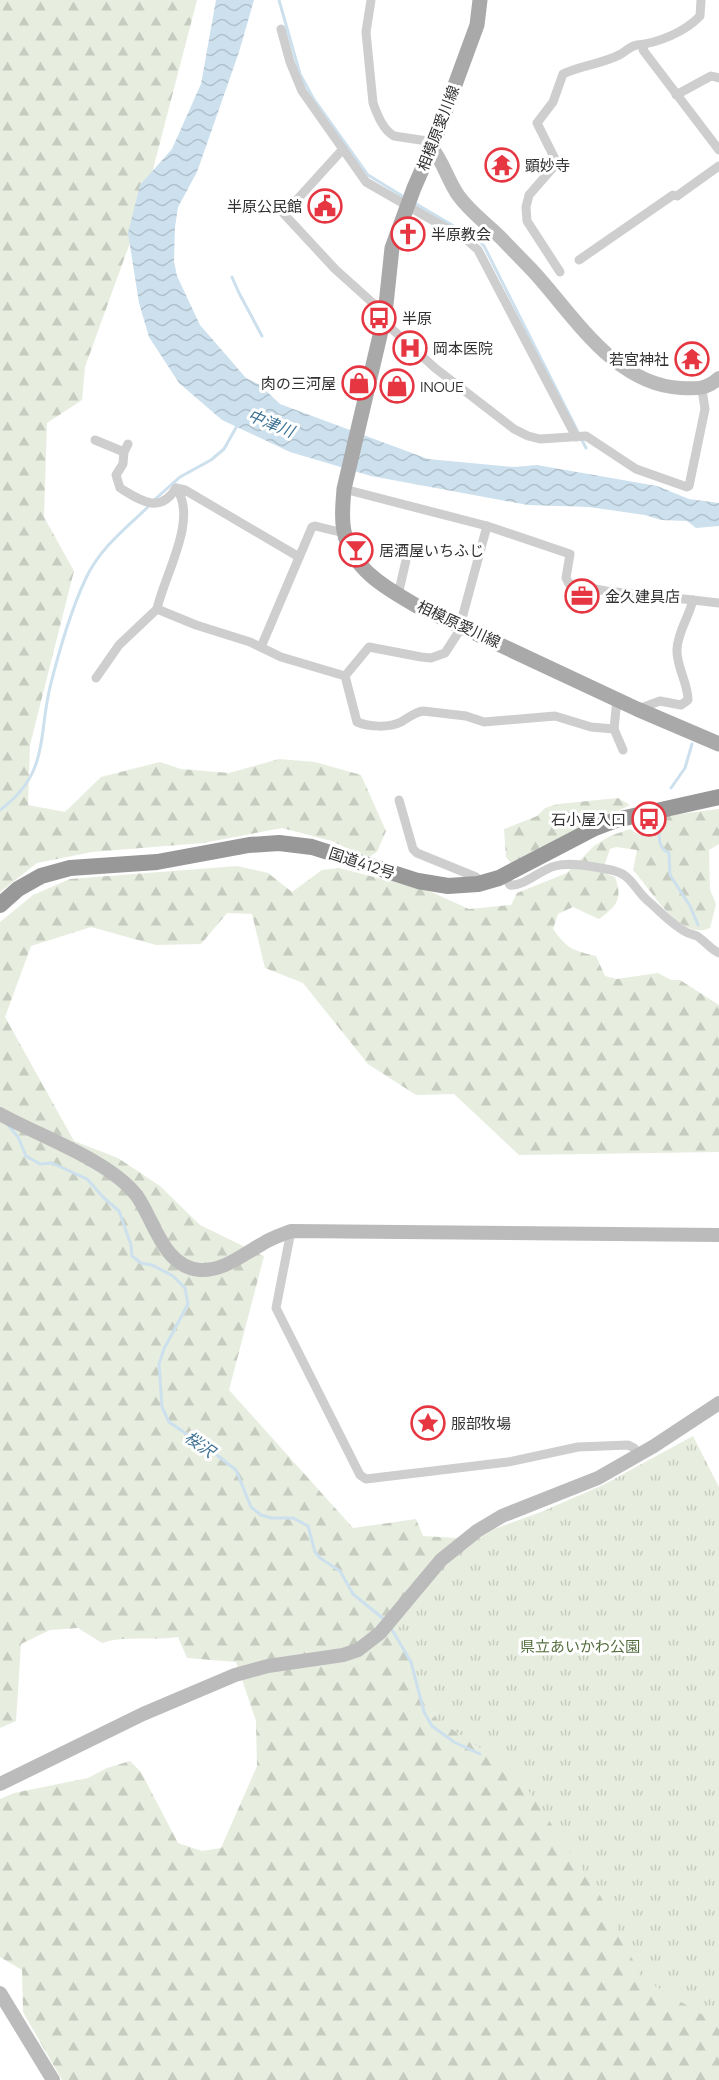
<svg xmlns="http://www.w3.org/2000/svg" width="719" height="2080" font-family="Manrope,'Noto Sans JP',sans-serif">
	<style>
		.forest { fill: url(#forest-firs) }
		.park { fill: url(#park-tufts) }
		.water { fill: url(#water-waves) }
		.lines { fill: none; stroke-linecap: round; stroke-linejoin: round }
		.stream { stroke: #cce0ed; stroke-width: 3 }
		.street { stroke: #cecece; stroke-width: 9 }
		.secondary { stroke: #bbb; stroke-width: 14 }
		.primary { stroke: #a9a9a9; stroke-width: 15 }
		.highway { stroke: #989898; stroke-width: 16 }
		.labels { text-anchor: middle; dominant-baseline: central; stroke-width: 6; stroke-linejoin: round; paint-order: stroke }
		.street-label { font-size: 15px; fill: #313131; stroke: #fff }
		.poi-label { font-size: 15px; fill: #313131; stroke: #fff; text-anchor: start }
		.park-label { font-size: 15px; fill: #546d3e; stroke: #fff }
		.water-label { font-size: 16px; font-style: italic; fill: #3e7294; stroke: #fff }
	</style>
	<defs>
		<pattern id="forest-firs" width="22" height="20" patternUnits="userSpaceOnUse" patternTransform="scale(1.5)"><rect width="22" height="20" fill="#e7eddf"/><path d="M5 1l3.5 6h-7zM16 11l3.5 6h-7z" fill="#c7ccc0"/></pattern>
		<pattern id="park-tufts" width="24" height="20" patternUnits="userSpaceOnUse" patternTransform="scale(1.5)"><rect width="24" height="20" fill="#e7eddf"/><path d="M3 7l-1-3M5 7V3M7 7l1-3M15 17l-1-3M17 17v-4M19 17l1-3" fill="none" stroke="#c7ccc0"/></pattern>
		<pattern id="water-waves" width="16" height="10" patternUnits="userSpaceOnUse" patternTransform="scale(1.5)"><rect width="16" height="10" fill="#cce0ed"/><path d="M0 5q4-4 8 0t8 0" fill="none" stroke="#b0c1cc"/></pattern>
	</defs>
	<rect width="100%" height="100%" fill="#fff"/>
	<g class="forest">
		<path d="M0 0H197L144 204 85 367 82 400 47 423 44 517 74 571 30 745 28 805 65 812 101 777 160 762 181 769 229 773 279 759 315 762 361 775 386 831 377 852 367 858 332 841 282 828 203 843 92 852 37 863 0 892Z"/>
		<path d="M618 798 630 805 511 863 506 857 504 829 537 816 545 808 558 804Z"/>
		<path d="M719 809V844L709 850 710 890 716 904 710 928C680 942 650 888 633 870L637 850 616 847 610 849 602 872 615 877C623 899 617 906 599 919L573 907 558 914 553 929C568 949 571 950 596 956L605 976 617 979 658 973 671 980H680L719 1005V1152L519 1155 454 1094 416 1095 368 1064 303 983 265 968 252 914 227 913 201 944 156 945 91 927 31 946 5 1017 74 1141 118 1158 160 1186 200 1225 264 1256 229 1390 353 1528 416 1519 423 1536 490 1540 719 1502V2080H62L23 2012 22 1970 0 1957V1799L14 1793 88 1778 107 1768 130 1761 141 1772 178 1843 202 1851 221 1848 257 1766 256 1721 236 1662 187 1658 178 1637C152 1641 126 1635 102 1643L78 1628 50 1630 21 1644 16 1721 0 1728V922L33 895 70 879 237 866 268 873 292 892 322 870 339 868 429 891 469 909 511 905 517 893 567 873 594 846 610 836 630 829 639 835 655 836 657 820 663 816Z"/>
	</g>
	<path class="park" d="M693 1436 719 1487V2025L642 1978 601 1897 515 1771 432 1716 398 1629 445 1561 494 1529 541 1512 603 1485Z"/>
	<path class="water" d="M216 0H254L239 52 197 172 178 207 175 227 174 261 177 276 200 325 246 378 260 385 280 404 428 459 514 467 537 465 657 486 689 499 719 503V526L696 528 687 521 661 520 645 515 589 507 528 505 371 476 290 452 222 420 179 383 149 337 139 303 128 233 140 185 172 149 201 84Z"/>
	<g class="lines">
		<g class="stream">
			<path d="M279 0 300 74 313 98 368 175 404 197"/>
			<path d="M413 202 479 241 484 246 586 448"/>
			<path d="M232 277 239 293 262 336"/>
			<path d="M153 501 180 477 211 460 224 449 238 424"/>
			<path d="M671 788 685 768 692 744"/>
			<path d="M0 810C49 774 38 738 50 687 59 651 70 612 86 578 100 548 126 528 149 506"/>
			<path d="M659 827C659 838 658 848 669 853L670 875 690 906 698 925"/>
			<path d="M8 1125 18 1137 26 1156 40 1164 52 1163 87 1179 104 1198 119 1211 131 1245 132 1256 141 1263 152 1265 173 1276 185 1288 188 1304 164 1349 159 1364 162 1407 169 1422 213 1452 236 1470 251 1507 261 1515 271 1518H293L308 1526 315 1552 320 1558 340 1571 353 1594 385 1620"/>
			<path d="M391 1628 411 1662 424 1712 432 1726 454 1742 480 1754"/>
		</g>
		<g class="street">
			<path d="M371 0 366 32 373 103C377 114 383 130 394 136L434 142"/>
			<path d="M281 29 290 62 302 91 366 182 467 240 478 250 576 437"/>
			<path d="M644 46 643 50 719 150"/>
			<path d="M676 95 711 76 719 78"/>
			<path d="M343 149 284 214 335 269 385 314"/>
			<path d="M579 260 673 195 677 196 719 166"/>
			<path d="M560 272 527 221 526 207 529 195 557 163 537 123 553 102 563 74C581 65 603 64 621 54 626 51 631 46 637 45 658 43 685 32 700 16L701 0"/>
			<path d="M383 326 393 330 435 368 514 429 528 436 540 439 586 436 636 469 687 487 689 486 705 409 702 389"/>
			<path d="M95 440 124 452"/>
			<path d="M128 444 124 452 123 464 116 475 120 488C140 500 160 515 176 488"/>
			<path d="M344 489 487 526 458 633 445 653 431 658 421 657 369 647 345 676"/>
			<path d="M487 526 570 554 566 578 569 584 606 591 693 600C689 617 678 631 677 649 676 667 688 682 688 700L681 705 660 701 638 709"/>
			<path d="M299 557 185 490 176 488C199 518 164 576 157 609L196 625 250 642 281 657 345 676 357 722C369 727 389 728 401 722 408 718 415 712 423 711L466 716 484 722 555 716 591 727 614 729"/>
			<path d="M398 595 407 556"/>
			<path d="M693 600 719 603"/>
			<path d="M261 647 312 527 315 526 344 533"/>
			<path d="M96 678 119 645 157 609"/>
			<path d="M617 699 614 729 623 750"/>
			<path d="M399 800 413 849 417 853 476 877 478 884"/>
			<path d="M504 875 510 885C523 887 540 870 555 866 570 862 591 866 606 869 633 873 631 886 648 901 661 912 673 926 688 933 691 934 694 935 697 936 705 941 710 949 719 953"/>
			<path d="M291 1231 276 1308 360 1475 366 1479 508 1462 578 1447 628 1445 634 1448 639 1455"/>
		</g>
		<g class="secondary">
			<path d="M432 148C443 162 448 180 458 195 470 212 486 223 500 237 511 248 521 259 532 270 573 314 614 385 681 388 697 389 707 389 719 378"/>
			<path d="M0 1114C39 1136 111 1161 137 1196 154 1220 163 1267 200 1270 224 1271 242 1255 262 1244 271 1238 281 1235 291 1231L719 1235"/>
			<path d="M0 1784 143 1714 235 1675 268 1666 343 1655 358 1650 380 1633 441 1560 477 1531 502 1516 598 1478 654 1446 719 1403"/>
			<path d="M0 1993 53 2080"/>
		</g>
		<path class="primary" d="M480 0 477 25 434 142 414 188 392 248 385 314 344 489C343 503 341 517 344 531 351 569 387 589 417 606L637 709 719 744"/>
		<path class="highway" d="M0 905 18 889 41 876 70 868 157 862 249 845 279 843 312 847 418 881 448 886 478 884 499 878 595 828 616 820 719 797"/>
	</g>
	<defs>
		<symbol id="temple-ring" viewBox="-11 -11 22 22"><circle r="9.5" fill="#fff" stroke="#e53642" stroke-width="1.5"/><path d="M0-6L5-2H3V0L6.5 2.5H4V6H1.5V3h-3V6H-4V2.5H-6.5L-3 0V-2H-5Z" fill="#e53642"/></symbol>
		<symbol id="civic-ring" viewBox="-11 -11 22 22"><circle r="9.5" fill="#fff" stroke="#e53642" stroke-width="1.5"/><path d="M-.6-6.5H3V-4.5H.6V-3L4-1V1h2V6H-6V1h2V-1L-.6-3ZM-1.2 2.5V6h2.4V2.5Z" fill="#e53642"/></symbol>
		<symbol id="church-ring" viewBox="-11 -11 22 22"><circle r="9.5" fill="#fff" stroke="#e53642" stroke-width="1.5"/><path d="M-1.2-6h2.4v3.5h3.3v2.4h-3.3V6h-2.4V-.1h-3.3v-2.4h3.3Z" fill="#e53642"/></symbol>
		<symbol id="bus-ring" viewBox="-11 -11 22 22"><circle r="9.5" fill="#fff" stroke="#e53642" stroke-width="1.5"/><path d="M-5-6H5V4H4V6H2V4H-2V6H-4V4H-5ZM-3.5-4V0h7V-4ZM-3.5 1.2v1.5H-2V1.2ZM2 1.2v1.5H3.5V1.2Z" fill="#e53642"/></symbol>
		<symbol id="hospital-ring" viewBox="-11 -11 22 22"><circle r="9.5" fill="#fff" stroke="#e53642" stroke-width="1.5"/><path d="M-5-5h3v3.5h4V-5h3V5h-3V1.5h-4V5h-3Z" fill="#e53642"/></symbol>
		<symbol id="shop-ring" viewBox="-11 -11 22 22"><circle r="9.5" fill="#fff" stroke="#e53642" stroke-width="1.5"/><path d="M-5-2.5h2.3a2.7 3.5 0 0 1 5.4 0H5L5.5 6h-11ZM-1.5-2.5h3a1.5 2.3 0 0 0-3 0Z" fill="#e53642"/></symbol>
		<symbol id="bar-ring" viewBox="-11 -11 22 22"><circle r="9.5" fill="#fff" stroke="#e53642" stroke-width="1.5"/><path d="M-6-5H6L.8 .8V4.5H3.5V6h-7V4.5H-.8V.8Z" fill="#e53642"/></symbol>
		<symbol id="office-ring" viewBox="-11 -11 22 22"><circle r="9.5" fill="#fff" stroke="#e53642" stroke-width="1.5"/><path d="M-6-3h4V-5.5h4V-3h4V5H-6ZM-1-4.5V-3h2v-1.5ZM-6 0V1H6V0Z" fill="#e53642"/></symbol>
		<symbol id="sight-ring" viewBox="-11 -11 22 22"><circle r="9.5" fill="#fff" stroke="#e53642" stroke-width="1.5"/><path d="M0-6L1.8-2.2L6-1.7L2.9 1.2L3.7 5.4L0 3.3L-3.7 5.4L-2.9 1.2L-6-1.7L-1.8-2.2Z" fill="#e53642"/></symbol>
	</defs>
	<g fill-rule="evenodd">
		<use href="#temple-ring" x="483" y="146" width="38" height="38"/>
		<use href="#civic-ring" x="306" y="187" width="38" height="38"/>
		<use href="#church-ring" x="389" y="215" width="38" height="38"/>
		<use href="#bus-ring" x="360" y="299" width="38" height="38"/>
		<use href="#hospital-ring" x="391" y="329" width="38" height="38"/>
		<use href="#temple-ring" x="673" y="340" width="38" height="38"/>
		<use href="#shop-ring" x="340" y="364" width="38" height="38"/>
		<use href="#shop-ring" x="378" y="367" width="38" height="38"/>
		<use href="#bar-ring" x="337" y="531" width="38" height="38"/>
		<use href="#office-ring" x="563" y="577" width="38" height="38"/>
		<use href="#bus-ring" x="630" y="800" width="38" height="38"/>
		<use href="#sight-ring" x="409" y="1404" width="38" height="38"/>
	</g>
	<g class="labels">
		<g class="street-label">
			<text transform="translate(438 128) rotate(-69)">相模原愛川線</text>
			<text transform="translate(459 624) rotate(25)">相模原愛川線</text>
			<text transform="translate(362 863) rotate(18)">国道412号</text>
		</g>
		<g class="poi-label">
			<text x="525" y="165">顕妙寺</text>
			<text x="302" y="206" text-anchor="end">半原公民館</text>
			<text x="431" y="234">半原教会</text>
			<text x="402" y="318">半原</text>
			<text x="433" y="348">岡本医院</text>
			<text x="669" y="359" text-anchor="end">若宮神社</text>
			<text x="336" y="383" text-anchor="end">肉の三河屋</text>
			<text x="420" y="386">INOUE</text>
			<text x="379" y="550">居酒屋いちふじ</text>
			<text x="605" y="596">金久建具店</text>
			<text x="626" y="819" text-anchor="end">石小屋入口</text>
			<text x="451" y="1423">服部牧場</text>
		</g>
		<g class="park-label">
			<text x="580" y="1646">県立あいかわ公園</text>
		</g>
		<g class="water-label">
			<text transform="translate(271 423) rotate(22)">中津川</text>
			<text transform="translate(200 1444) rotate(35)">桜沢</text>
		</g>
	</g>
</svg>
